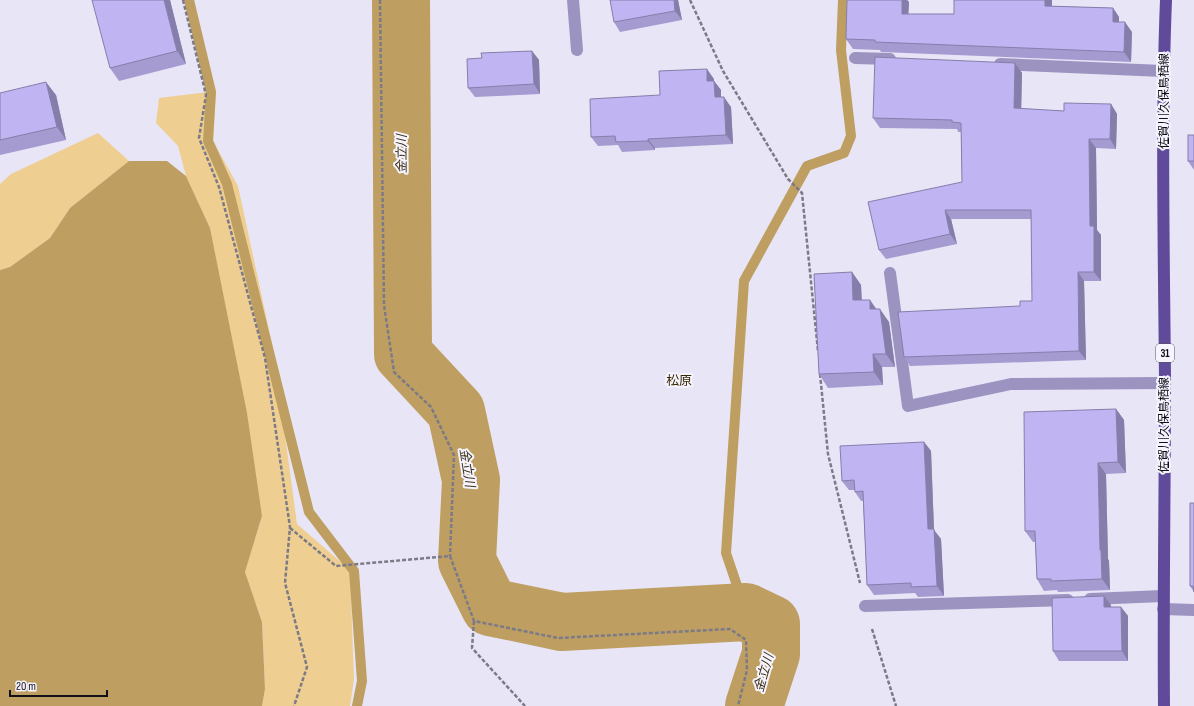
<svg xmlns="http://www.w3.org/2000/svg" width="1194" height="706" font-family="'Sofia Sans Condensed','Noto Sans JP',sans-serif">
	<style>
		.green { fill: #eecf91 }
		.water { fill: #be9f61 }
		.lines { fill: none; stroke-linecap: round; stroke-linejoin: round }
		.stream { stroke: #be9f61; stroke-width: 10 }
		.river { stroke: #be9f61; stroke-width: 58 }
		.path { stroke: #7c7a86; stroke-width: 2.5; stroke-dasharray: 4 2; stroke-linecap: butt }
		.street { stroke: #9c93c1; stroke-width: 12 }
		.primary { stroke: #604a9a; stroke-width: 12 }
		.wall { fill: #a59bd1 }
		.shaded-wall { fill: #867eaa }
		.building { fill: #c0b4f3; stroke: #867eaa }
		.labels { text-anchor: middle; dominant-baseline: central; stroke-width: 4; stroke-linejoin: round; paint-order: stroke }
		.shield { fill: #f5f4ff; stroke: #55545c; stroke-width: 1 }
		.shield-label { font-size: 11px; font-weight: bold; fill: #111016 }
		.street-label { font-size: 12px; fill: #111016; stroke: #f5f4ff }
		.water-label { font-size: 13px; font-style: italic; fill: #3f3115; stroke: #f5f4ff }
		.neighbourhood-label { font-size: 13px; fill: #392800; stroke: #f5f4ff }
	</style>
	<rect width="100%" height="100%" fill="#e8e5f7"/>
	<g class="green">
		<path d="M216 91 213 141 238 186 274 353 297 524 350 570 354 679 350 706H262L265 689 262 622 245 572 262 516 210 228 186 176 178 146 156 123 159 98Z"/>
		<path d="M98 133 129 161 70 208 50 238 10 267 0 270V184L11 174Z"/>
	</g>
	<path class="water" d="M129 161H167L186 176 210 228 247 413 262 516 245 572 262 622 265 689 262 706H0V270L10 267 50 238 70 208Z"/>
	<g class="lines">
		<g class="stream">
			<path d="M189 0 211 92 208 141 227 184 309 512 354 571 362 681 357 706"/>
			<path d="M746 612 726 553 744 281 807 166 844 153 851 136 841 50 843 0"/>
		</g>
		<path class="river" d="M401 0 403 354 456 411 471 480 467 561 490 607 562 622 746 612 771 624V654L754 706"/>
		<g class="path">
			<path d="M183 0 206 95 199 138 219 187 265 358 290 527 285 583 307 667 294 706"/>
			<path d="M380 0 384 305 394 372 431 407 454 455 450 556"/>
			<path d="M690 0 723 71 788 179 802 193 818 351"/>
			<path d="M820 374 828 454 860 583"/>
			<path d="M290 528 336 566 450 556 474 621 558 638 730 629 746 640 747 670 738 706"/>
			<path d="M474 621 472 648 525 706"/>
			<path d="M872 629 896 706"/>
		</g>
		<g class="street">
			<path d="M573 0 577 50"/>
			<path d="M855 58 890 59"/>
			<path d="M1000 64 1163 71"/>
			<path d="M890 273 908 406 1011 384 1165 383"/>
			<path d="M1090 599 1163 596"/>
			<path d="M865 606 1068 600"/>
			<path d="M1163 609 1194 610"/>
		</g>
		<path class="primary" d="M1164 706C1163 597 1165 488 1165 380 1164 253 1161 126 1166 0"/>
	</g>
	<g class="wall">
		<path d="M170 0 186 64 119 81 110 68Z"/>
		<path d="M610 0H678L682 20 620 32 614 22Z"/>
		<path d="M902 0H907L909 2 908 14H954L1052 6 1113 8 1119 17V22L1132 32 1131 62 881 52 880 50 853 49 846 39Z"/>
		<path d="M532 51 539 60 540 94 475 97 468 88 482 58Z"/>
		<path d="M1015 63 1022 73 1021 109 1064 111 1111 104 1117 114 1116 149 1096 148 1097 230 1101 235V281H1084L1086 360 910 366 904 357 1032 301 1031 219H951L957 244 886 259 879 250 962 182 961 132H958L957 129 880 128 873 118Z"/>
		<path d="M714 79V81L721 90V97L731 107 733 144 655 148V150L622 152 618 145 598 146 591 137 660 95Z"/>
		<path d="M0 93 56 95 66 140 0 155Z"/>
		<path d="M1194 135V170L1188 161Z"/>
		<path d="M852 272 861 285 862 300H870L876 309 889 322 895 367H882L883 385 828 388 819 374Z"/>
		<path d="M1116 409 1124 420 1126 473 1106 474 1108 559 1109 561 1110 590 1058 592 1057 590 1044 591 1037 579 1035 542H1033L1025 531Z"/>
		<path d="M924 442 931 451 934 530 941 539 944 596 918 597 915 593 874 595 867 585 863 501H861L855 492V490H849L842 481Z"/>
		<path d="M1194 503V592L1190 586Z"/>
		<path d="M1111 605V607H1121L1128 616V661H1059L1053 651Z"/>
	</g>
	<g class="shaded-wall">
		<path d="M164 0H170L186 64 177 51Z"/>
		<path d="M674 0H678L682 20 675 11Z"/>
		<path d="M902 0H907L909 2 908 23 902 14Z"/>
		<path d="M1045 0H1052V16L1045 6Z"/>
		<path d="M1113 8 1119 17V31L1113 22Z"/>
		<path d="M1125 22 1132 32 1131 62 1124 52Z"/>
		<path d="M532 51 539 60 540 94 534 84Z"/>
		<path d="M1015 63 1022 73 1021 118 1014 108Z"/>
		<path d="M707 69 714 79V90L707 81Z"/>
		<path d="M714 81 721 90V107L715 97Z"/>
		<path d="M46 82 56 95 66 140 57 127Z"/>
		<path d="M724 97 731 107 733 144 726 135Z"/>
		<path d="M1111 104 1117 114 1116 149 1110 139Z"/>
		<path d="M648 139 655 148V150L648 141Z"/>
		<path d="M1089 139 1096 148 1097 230 1101 235V281L1094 272 1090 226Z"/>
		<path d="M945 210 951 219 957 244 950 234Z"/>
		<path d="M852 272 861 285 862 313 853 300Z"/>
		<path d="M1078 272 1084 281 1086 360 1079 351Z"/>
		<path d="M870 300 879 313 870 309Z"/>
		<path d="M880 309 889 322 895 367 886 354Z"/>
		<path d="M873 354 882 367 883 385 874 372Z"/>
		<path d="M1116 409 1124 420 1126 473 1118 462Z"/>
		<path d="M924 442 931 451 934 530 941 539 944 596 937 586 928 529Z"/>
		<path d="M1098 463 1106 474 1108 559 1109 561 1110 590 1102 579 1100 550Z"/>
		<path d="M1104 596 1111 605V616L1104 607Z"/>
		<path d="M1121 607 1128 616V661L1122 651Z"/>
	</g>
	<g class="building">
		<path d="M92 0H164L177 51 110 68Z"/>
		<path d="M610 0H674L675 11 614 22Z"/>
		<path d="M847 0H902V14H954V0H1045V6L1113 8V22H1125L1124 52 875 42V40L846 39Z"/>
		<path d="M532 51 534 84 468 88 467 59 482 58 481 53Z"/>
		<path d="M875 57 1015 63 1014 108 1064 111V103L1111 104 1110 139H1089L1090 226H1094V272H1078L1079 351 904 357 898 312 1020 306V301H1032L1031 210H945L950 234 879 250 868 202 962 182 961 123 952 122V120L873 118Z"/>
		<path d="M707 69V81H714L715 97H724L726 135 648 139V141L616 142 615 136 591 137 590 99 660 95 659 71Z"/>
		<path d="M46 82 57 127 0 140V93Z"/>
		<rect x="1188" y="135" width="6" height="26"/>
		<path d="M852 272 853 300H870V309H880L886 354H873L874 372 819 374 814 274Z"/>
		<path d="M1116 409 1118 462 1098 463 1100 550H1101L1102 579 1051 581V579H1037L1035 531H1025L1024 412Z"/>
		<path d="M924 442 928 529H934L937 586 911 587V583L867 585 863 491 855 492 854 480 842 481 840 446Z"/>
		<path d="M1190 503H1194V592L1193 586H1190Z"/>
		<path d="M1104 596V607H1121L1122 651H1053L1052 598Z"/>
	</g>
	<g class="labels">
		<rect class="shield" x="1156" y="344" width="18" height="18" rx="3"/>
		<g class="shield-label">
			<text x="1165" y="353">31</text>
		</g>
		<g class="street-label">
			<text transform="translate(1164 101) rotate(-90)">佐賀川久保鳥栖線</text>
			<text transform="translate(1164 425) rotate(-90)">佐賀川久保鳥栖線</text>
		</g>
		<g class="water-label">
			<text transform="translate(402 154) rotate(-90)">金立川</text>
			<text transform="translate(467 468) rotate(81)">金立川</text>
			<text transform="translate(764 673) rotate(-74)">金立川</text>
		</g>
		<g class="neighbourhood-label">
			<text x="679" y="381">松原</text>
		</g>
	</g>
	<path d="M10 690v6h97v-6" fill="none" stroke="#111016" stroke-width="2"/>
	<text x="16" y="690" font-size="12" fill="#111016" stroke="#f5f4ff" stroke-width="3" paint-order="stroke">20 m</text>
</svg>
